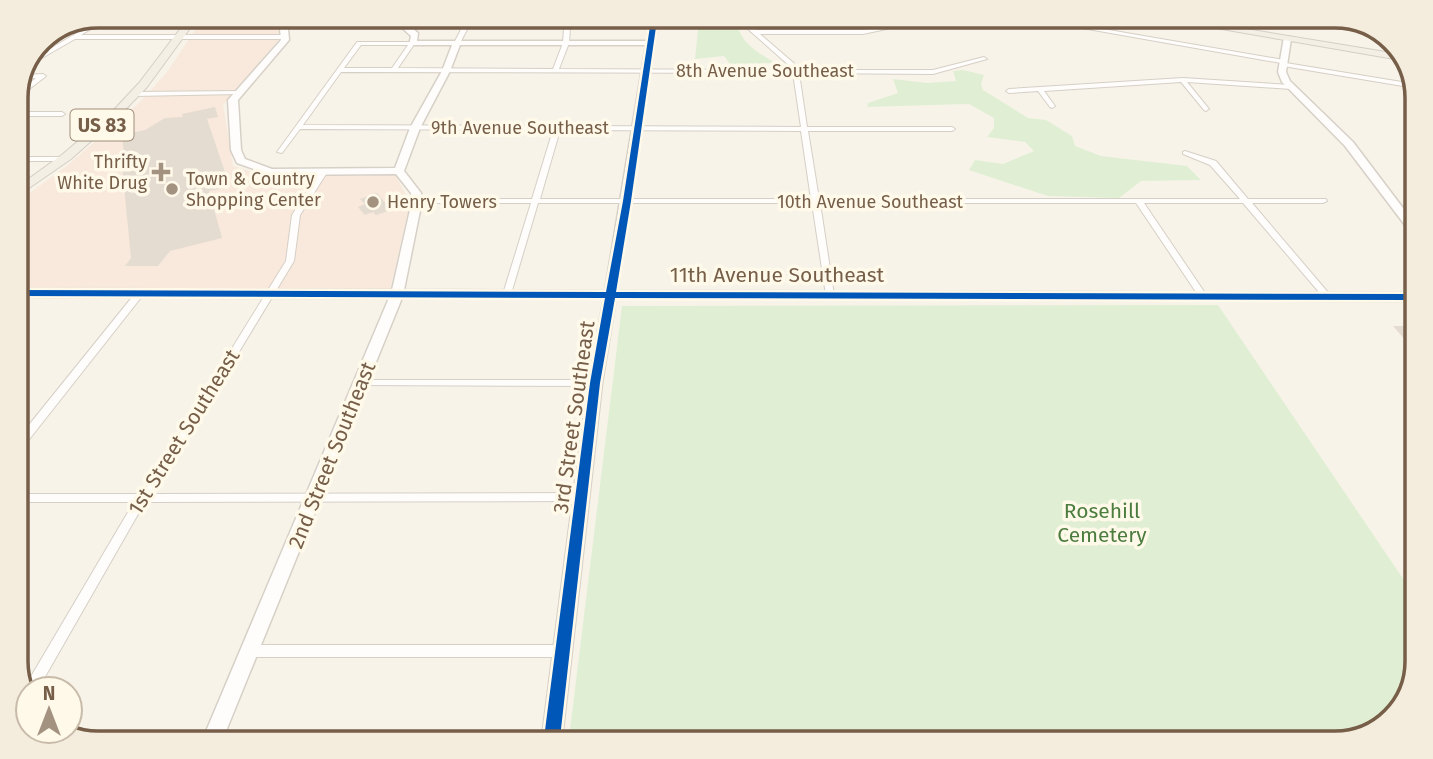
<svg xmlns="http://www.w3.org/2000/svg" width="1433" height="759" font-family="'Fira Sans',sans-serif">
	<style>
		.commercial { fill: #f8e9dc }
		.green { fill: #e0efd3 }
		.building { fill: #e4dcd0 }
		.lines { fill: none; stroke-linecap: round; stroke-linejoin: round }
		.street-casing { stroke: #d6cfc6; stroke-width: 2 }
		.secondary-casing { stroke: #d7d0c7; stroke-width: 3 }
		.primary-casing { stroke: #d6cec5; stroke-width: 2 }
		.street { fill: #fefdfc; fill-rule: evenodd }
		.secondary { fill: #fefdfc; fill-rule: evenodd }
		.primary { fill: #f3efe4; fill-rule: evenodd }
		.rail { stroke: #e5e1e5; stroke-width: 2; stroke-dasharray: 6 4.5; stroke-linecap: butt }
		.cycleway-casing { stroke: #fff9ea; stroke-width: 5 }
		.cycleway { fill: #0057b8; fill-rule: evenodd }
		.poi-dot { fill: #a39280; stroke: #fff9ea; stroke-width: 2.5 }
		.labels { text-anchor: middle; dominant-baseline: central; stroke-width: 7; stroke-linejoin: round; paint-order: stroke }
		.far-street-label { font-size: 18px; fill: #765e48; stroke: #fff9ea }
		.far-poi-label { font-size: 18px; fill: #765e48; stroke: #fff9ea; text-anchor: start }
		.shield { fill: #fff9ea; stroke: #9f8c79; stroke-width: 2 }
		.shield-label { font-size: 19px; font-weight: bold; fill: #765e48 }
		.street-label { font-size: 21px; fill: #765e48; stroke: #fff9ea }
		.park-label { font-size: 21px; fill: #4b7d3f; stroke: #fff9ea }
		.rim { fill: none; stroke: #765e48; stroke-width: 3.5 }
	</style>
	<rect width="100%" height="100%" fill="#f7f3e9"/>
	<path class="commercial" d="M208 17H278L279 39 223 105 233 166 267 176H396L410 203 390 290 16 289V203L68 165 139 103 167 72 195 30Z"/>
	<g class="green">
		<path d="M699 20H736C740 43 756 51 775 63L730 64 724 56 695 59Z"/>
		<path d="M963 70 984 75 981 84 983 90 1028 118 1046 120 1072 136 1075 146 1101 156 1187 166 1201 180 1141 181 1119 198 1048 196 969 170 975 160 1003 164 1034 151 1025 142 987 137 994 128V118L969 104 867 107 868 103 898 93 893 79 927 83 956 81 953 71Z"/>
		<path d="M1218 305 1410 589 1409 698 1380 730 1335 743 569 738 622 306Z"/>
	</g>
	<g class="building">
		<path d="M215 107 218 117 207 119 230 187 209 191 222 238 170 251 158 266H125L131 258 121 155 124 154 122 135 145 130 165 118 183 117 182 114Z"/>
		<path d="M377 193 391 210 376 215 373 212 365 215 358 207 365 204 360 199Z"/>
		<path d="M1393 326H1414L1413 349Z"/>
	</g>
	<g class="lines">
		<defs>
			<g id="street">
				<path d="M106 16H112L81 35H285L288 37 285 39H75L28 66 31 60Z"/>
				<path d="M467 18H473L460 43 455 44 454 43Z"/>
				<path d="M535 19H543L570 27 569 43 559 69 792 70V68L749 30 746 20H752L754 28 756 30H863L887 26 888 21H894L891 28 863 34H760L797 66 798 70H933L984 57 987 59 933 74 799 73 807 127H952L955 129 952 131H808L819 199H1240L1210 165 1183 154V152L1185 151 1216 161 1248 199H1326L1327 201 1323 203H1252L1331 296 1327 299 1324 298 1243 203H1144L1207 296 1203 299 1200 298 1136 203H820L834 295 830 298 826 295 812 203H538L511 294 507 297 503 294 531 203H417L413 201 417 199H532L553 130 300 129 282 153 277 152 357 42H414L415 43 398 68 553 69 563 43 564 28ZM361 45H408L392 68H344ZM341 72 793 73 801 127 303 125ZM560 130 801 131 811 199H540Z"/>
				<path d="M998 22H1004L999 27H995L994 26Z"/>
				<path d="M1048 22H1062L1284 60 1286 63 1414 84 1415 88 1283 66 1281 63Z"/>
				<path d="M43 74 46 76 45 77 16 99V94L36 78 23 79 24 75Z"/>
				<path d="M1183 78 1291 85 1294 87 1291 89 1187 82 1209 109 1206 111 1204 110 1181 82 1044 91 1055 106 1052 108 1050 107 1038 91 1009 93 1006 91 1009 89Z"/>
				<path d="M240 91V93L238 94 134 96 131 94 134 92Z"/>
				<path d="M16 112H62L65 114 62 116H16Z"/>
				<path d="M16 157H61L65 159 61 161H16Z"/>
				<path d="M321 169H327L328 171 300 215 294 261 153 494 581 493 585 494 587 497 585 500 581 501 145 502 38 689H28V694L26 693 24 689 26 685 134 502H16V494H140L147 486 286 261 292 215Z"/>
				<path d="M140 290 144 293 143 295 20 451 16 452V441L137 291Z"/>
				<path d="M361 380H595L600 383 595 386 358 385 356 383Z"/>
				<path d="M250 645H563L568 647 569 651 568 655 563 657H250L245 655 244 651 245 647Z"/>
			</g>
			<g id="secondary">
				<path d="M279 17H287L289 40 238 100 241 150 245 159 272 169 395 168 410 128 442 71 452 45H409L411 36 391 18H400L418 33 417 41H647L650 20H658L617 291 1414 293V301L616 298 602 383 562 738H542L588 383 604 298H402L224 736H204L389 298 16 297V289L392 290 412 201 411 193 396 174 271 175 237 163 231 150 228 100 281 40ZM460 45H646L605 291 404 290 422 201 421 193 404 171 420 128 450 71Z"/>
				<path d="M1284 37 1291 39 1286 72 1290 81 1353 142 1415 224V234L1411 233 1345 146 1282 82 1278 72Z"/>
			</g>
			<g id="primary">
				<path d="M190 16H199L147 87 118 117 71 159 16 197V188L63 154 111 113 139 83Z"/>
				<path d="M1187 23H1210L1404 55 1406 61Z"/>
			</g>
		</defs>
		<use href="#street" class="street-casing"/>
		<use href="#secondary" class="secondary-casing"/>
		<use href="#primary" class="primary-casing"/>
		<use href="#street" class="street"/>
		<use href="#secondary" class="secondary"/>
		<use href="#primary" class="primary"/>
		<path class="rail" d="M1361 24 1374 26"/>
		<defs>
			<path id="cycleway" d="M651 20H657L631 201 616 292 1414 294V300L615 298 600 383 560 738H544L590 383 605 298 16 296V290L606 292 623 201Z"/>
		</defs>
		<use href="#cycleway" class="cycleway-casing"/>
		<use href="#cycleway" class="cycleway"/>
	</g>
	<g class="poi-dot">
		<path d="M157.5 161.5h7v7h7v7h-7v7h-7v-7h-7v-7h7z"/>
		<circle cx="172" cy="189" r="7"/>
		<circle cx="373" cy="202" r="7"/>
	</g>
	<g class="labels">
		<g class="far-street-label">
			<text x="765" y="71">8th Avenue Southeast</text>
			<text x="520" y="128">9th Avenue Southeast</text>
			<text x="870" y="202">10th Avenue Southeast</text>
		</g>
		<g class="far-poi-label">
			<text x="147" y="162" text-anchor="end">Thrifty<tspan x="147" dy="21">White Drug</tspan></text>
			<text x="186" y="179">Town &amp; Country<tspan x="186" dy="21">Shopping Center</tspan></text>
			<text x="387" y="202">Henry Towers</text>
		</g>
		<rect class="shield" x="70.5" y="109.5" width="63" height="31" rx="5"/>
		<g class="shield-label">
			<text x="102" y="125">US 83</text>
		</g>
		<g class="street-label">
			<text x="777" y="275">11th Avenue Southeast</text>
			<text transform="translate(574 417) rotate(-82)">3rd Street Southeast</text>
			<text transform="translate(184 432) rotate(-58)">1st Street Southeast</text>
			<text transform="translate(332 455) rotate(-68)">2nd Street Southeast</text>
		</g>
		<g class="park-label">
			<text x="1102" y="511">Rosehill<tspan x="1102" dy="24">Cemetery</tspan></text>
		</g>
	</g>
	<path d="M0 0H1433V759H0ZM98 28H1335A70 70 0 0 1 1405 98V661A70 70 0 0 1 1335 731H98A70 70 0 0 1 28 661V98A70 70 0 0 1 98 28Z" fill="#f4eddd" fill-rule="evenodd"/>
	<path class="rim" d="M98 28H1335A70 70 0 0 1 1405 98V661A70 70 0 0 1 1335 731H98A70 70 0 0 1 28 661V98A70 70 0 0 1 98 28Z"/>
	<g transform="translate(49 710)"><circle r="33" fill="#fff9ea" stroke="#c8bba9" stroke-width="2"/>
	<path d="M0-5L12 26L0 18L-12 26Z" fill="#a39280"/>
	<text y="-10" font-size="19" font-weight="bold" text-anchor="middle" fill="#765e48">N</text>
	</g>
</svg>
